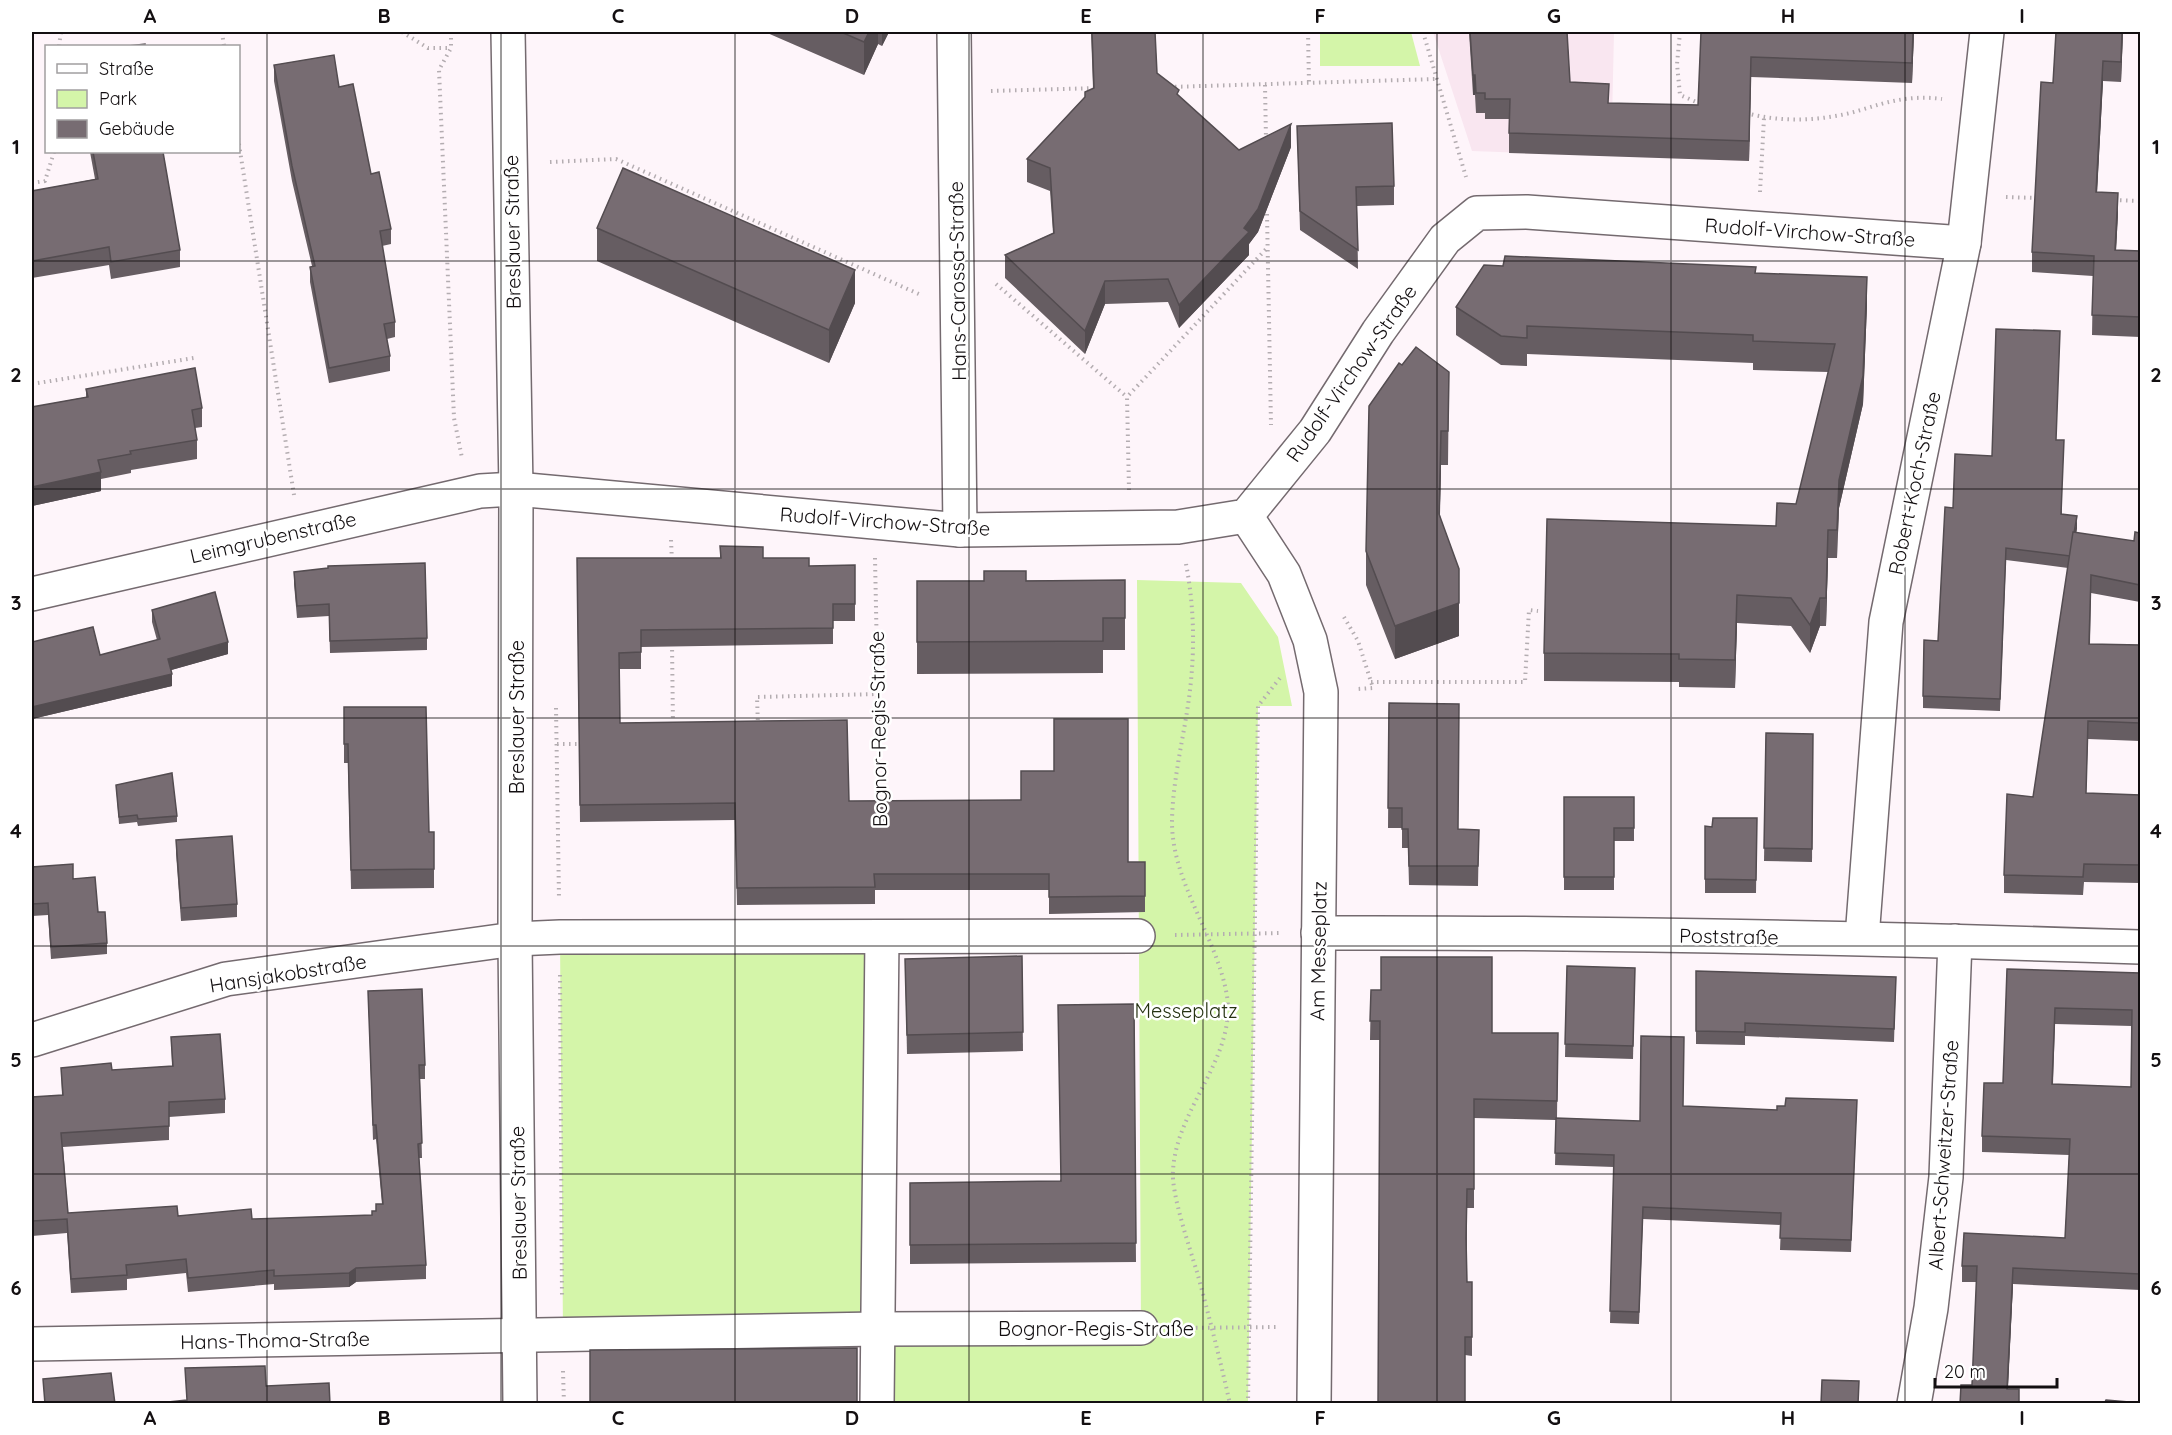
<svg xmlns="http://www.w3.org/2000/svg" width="2172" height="1435" font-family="Quicksand,sans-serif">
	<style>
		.built { fill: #f9e6f0 }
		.green { fill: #d4f5a9 }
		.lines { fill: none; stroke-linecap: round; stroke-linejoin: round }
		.minor-casing { stroke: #746a6f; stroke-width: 36 }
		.path { stroke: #b4adb1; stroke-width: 4; stroke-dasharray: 1.5 4.5; stroke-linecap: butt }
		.minor { stroke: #fff; stroke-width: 33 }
		.wall { fill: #665d62; fill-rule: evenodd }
		.shaded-wall { fill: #534c50 }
		.building { fill: #776c72; stroke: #534c50; stroke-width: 1.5; fill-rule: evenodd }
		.grid { fill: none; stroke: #130f11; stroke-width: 1.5; stroke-opacity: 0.55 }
		.labels { text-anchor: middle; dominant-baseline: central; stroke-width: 5; stroke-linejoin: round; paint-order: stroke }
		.street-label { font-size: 20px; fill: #130f11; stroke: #fff }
		.park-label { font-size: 20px; fill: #253211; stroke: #fff }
		.neatline { fill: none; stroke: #130f11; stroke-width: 2 }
		.grid-label { font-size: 20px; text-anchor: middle; font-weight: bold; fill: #130f11 }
	</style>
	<rect width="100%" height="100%" fill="#fef5fa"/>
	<path class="built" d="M1433 32H1614L1612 122 1750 126 1749 161 1472 151Z"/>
	<g class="green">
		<path d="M1320 32H1411L1420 66H1320Z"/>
		<path d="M1137 580 1241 583 1278 637 1292 706H1258L1248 1403H877V1330L563 1335 560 937H882L877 1329 1141 1328Z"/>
	</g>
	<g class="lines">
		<defs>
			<g id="minor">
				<path d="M508 32 516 489 515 939 520 1404"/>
				<path d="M954 32 960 530"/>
				<path d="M1246 516 1284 574 1310 640 1321 692 1314 1404"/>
				<path d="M32 594 480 491 516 489 960 530 1178 527 1246 516 1315 431 1378 332 1445 239 1477 213 1527 212 1964 243"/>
				<path d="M1318 933C1592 932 1866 938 2140 947"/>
				<path d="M1862 938 1886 622 1964 243 1987 32"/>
				<path d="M32 1040 226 979 515 939 560 937 1138 936"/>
				<path d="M32 1344 877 1329 1141 1328"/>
				<path d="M877 1404 882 937"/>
				<path d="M1914 1404 1931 1308 1946 1177 1955 941"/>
			</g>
		</defs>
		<use href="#minor" class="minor-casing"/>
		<g class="path">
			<path d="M222 32 224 46"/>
			<path d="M402 32 428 48H451"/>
			<path d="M451 32V48L439 70 454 418 462 458"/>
			<path d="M1308 32 1309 84"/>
			<path d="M1423 32 1466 177"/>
			<path d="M1680 32 1677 64 1680 95 1701 104"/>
			<path d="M59 46 61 32"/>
			<path d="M1265 85 1266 140"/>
			<path d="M1169 87 1436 79"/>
			<path d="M991 91 1098 88"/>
			<path d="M1746 113C1783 123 1824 121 1861 110 1889 101 1912 95 1942 99"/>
			<path d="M238 138 294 495"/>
			<path d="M550 162 616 159 921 295"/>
			<path d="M32 183 45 181 54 152"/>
			<path d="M1760 192 1764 118"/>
			<path d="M2006 197 2037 198"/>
			<path d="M2114 200 2140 201"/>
			<path d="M1267 214 1271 425"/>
			<path d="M996 284 1127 397"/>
			<path d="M32 384 194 358"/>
			<path d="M1129 490 1127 397 1268 247"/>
			<path d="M671 540 672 562"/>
			<path d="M875 558 880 806"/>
			<path d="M1186 564C1194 606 1195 647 1190 690 1185 733 1173 776 1172 820 1171 882 1217 936 1227 996 1236 1059 1176 1108 1173 1171 1171 1193 1190 1249 1197 1272 1209 1316 1220 1359 1230 1404"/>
			<path d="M1344 617 1358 641 1373 688 1358 689"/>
			<path d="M672 644 673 726"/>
			<path d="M1371 682H1525L1529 610 1538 611"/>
			<path d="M556 708 559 899"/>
			<path d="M758 726 757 697 877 694"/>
			<path d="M557 744H583"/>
			<path d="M1175 935 1281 933"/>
			<path d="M560 975 562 1298"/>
			<path d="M1178 1328 1279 1327"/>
			<path d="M563 1371 564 1404"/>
			<path d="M1248 1404 1258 706 1280 678"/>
		</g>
		<use href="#minor" class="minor"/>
	</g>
	<g class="wall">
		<path d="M765 32H889L882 46 878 44 864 75Z"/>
		<path d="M1091 32H1155L1157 73 1179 97 1239 150 1291 147 1258 232 1249 244V255L1179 328 1168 302 1105 304 1085 354 1005 278V255L1053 233 1050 191 1027 182V159L1093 88Z"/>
		<path d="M1469 32H1567L1570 82 1609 103 1698 105 1701 32H1914L1912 83 1751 77 1749 161 1509 153V119H1485V113H1476L1475 95H1473Z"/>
		<path d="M2056 32H2123L2121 82 2103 81 2097 192 2118 213 2116 250 2140 251V337L2092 335 2093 276 2032 272V252L2053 83Z"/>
		<path d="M274 65 339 87 391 229V244L382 246 395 322V337L387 339 390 356V371L329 383 310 282V267L312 266 292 181 274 81Z"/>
		<path d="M1297 126 1394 186V205L1357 206 1358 269 1300 230Z"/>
		<path d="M90 152H163L180 250V267L111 279 109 265 32 278V191L95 179Z"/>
		<path d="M597 228 855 303 829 363 597 261Z"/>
		<path d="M1756 273 1867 305 1863 404 1839 508 1837 558H1828L1826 626H1820L1810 653 1791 626 1737 623 1735 688 1679 687V682L1544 681V653L1776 526 1796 504 1829 372 1753 370V363L1527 354V366L1501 365 1456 335V307Z"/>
		<path d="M1402 365 1449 372 1448 465H1441L1440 515 1459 636 1395 659 1366 585V551Z"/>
		<path d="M86 389 202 408V427L195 428 197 440V459L131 470V473L101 479V491L32 506V407L86 397Z"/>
		<path d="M2056 440 2062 514 2077 528 2076 533 2134 541 2140 533V602L2091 593 2090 644 2140 645V741L2088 739 2086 793 2140 795V883L2084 882 2083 895 2004 893V875L2033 797 2068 568 2006 560 2000 711 1923 708V696L1938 641 1953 508 1992 456Z"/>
		<path d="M720 546 763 558 809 566 855 565V621H833V644L641 647V669H619L620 723 849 801 1128 862H1145V912L1049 914V890H875V904L737 905 735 820 580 822 577 558H720Z"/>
		<path d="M294 572 427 638V650L330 653 329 616 297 618 294 584Z"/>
		<path d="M1125 580V650H1103V673L917 674V581Z"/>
		<path d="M152 610 228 654 171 670 172 686 32 719V729V642L100 655 157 640 152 622Z"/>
		<path d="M1389 703 1458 829 1479 830 1478 886 1409 885 1408 848H1402V828H1388Z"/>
		<path d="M344 707 429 832H434V888L351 889 348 763H344Z"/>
		<path d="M1766 733 1813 734 1812 862 1764 861Z"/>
		<path d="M116 785 177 816V822L138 826 137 822 119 824Z"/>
		<path d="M1564 797H1634V841H1614V890H1564Z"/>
		<path d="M1757 818 1756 893H1705V826L1712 827Z"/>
		<path d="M176 840 237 904V917L181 921 176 853Z"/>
		<path d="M32 867 73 879 98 912 107 943V954L51 959 48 915 32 916Z"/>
		<path d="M1022 956 1023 1051 907 1054 905 959Z"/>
		<path d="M1567 966 1635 968 1633 1059 1565 1057Z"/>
		<path d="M2007 969 2140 973V1290L2013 1284 2008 1389 2019 1404 1972 1385 1977 1282H1962V1266L2065 1238 2069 1155 1982 1152V1136L2003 1083ZM2055 1024 2132 1026 2131 1087 2053 1084Z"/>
		<path d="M1696 971 1896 977 1894 1042 1745 1036V1045L1696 1044Z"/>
		<path d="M1371 990 1492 1033H1558L1557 1118 1640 1121 1683 1106 1777 1110 1785 1106 1857 1100 1851 1252 1780 1250 1781 1225 1643 1219 1639 1324 1610 1323 1614 1167 1555 1165 1556 1120 1474 1118V1208H1467V1282H1472V1356L1465 1355 1380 1040H1370Z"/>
		<path d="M368 991 425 1065V1079H420L422 1158H419L426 1265V1279L356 1282 349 1287 274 1290V1284L188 1292 186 1273 127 1279V1290L71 1293 67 1233 32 1236V1097L62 1095 61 1068 112 1070 172 1066 171 1037 225 1099V1113L169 1117V1140L63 1147 68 1213 252 1219 372 1215 382 1204 376 1139 373 1140Z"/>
		<path d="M1134 1004 1136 1262 910 1264V1183L1060 1181Z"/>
	</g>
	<g class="shaded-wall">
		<path d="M869 32H878V44L864 75V42Z"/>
		<path d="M882 32H889L882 46Z"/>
		<path d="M1913 32H1914L1912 83V63Z"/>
		<path d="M2122 32H2123L2121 82V62Z"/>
		<path d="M1751 57V77L1749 161V141Z"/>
		<path d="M2103 61V81L2096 212V192Z"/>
		<rect x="1473" y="75" width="2" height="20"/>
		<path d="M1291 124V147L1258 232 1249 244V255L1179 328V305L1244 228Z"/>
		<path d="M2118 193V213L2115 270V250Z"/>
		<path d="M855 270V303L829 363V330Z"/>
		<path d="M1867 277V305L1863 404 1839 508 1837 558 1839 480Z"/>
		<path d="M1105 281V304L1085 354V331Z"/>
		<path d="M1441 431V465L1439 547V514Z"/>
		<path d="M101 472V491L32 506V487Z"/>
		<path d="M2077 516V528L2071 568V556Z"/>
		<path d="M1828 530V558L1826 626V598Z"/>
		<path d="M1459 569V636L1395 659V626Z"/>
		<path d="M1737 595V623L1735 688V660Z"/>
		<path d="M1820 598V626L1810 653V625Z"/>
		<path d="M228 642V654L168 671V659Z"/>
		<path d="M172 674V686L32 719V729V707Z"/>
		<path d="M356 1268V1282L349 1287V1273Z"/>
		<path d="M2013 1268V1284L2007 1404V1389Z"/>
	</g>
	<g class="building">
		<path d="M841 32H869L864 42Z"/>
		<path d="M1092 32H1155L1157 73 1179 90 1177 94 1239 150 1291 124 1258 209 1244 228 1249 232 1179 305 1168 279 1105 281 1085 331 1005 255 1054 233 1050 168 1027 159 1085 97V92L1094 88Z"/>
		<path d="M1470 32H1567L1570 82 1609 84 1608 103 1698 105 1701 32H1913L1912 63 1751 57 1749 141 1509 133 1510 99H1485V93H1476L1475 75H1473Z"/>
		<path d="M2056 32H2122L2121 62 2103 61 2096 192 2118 193 2115 250 2140 251V317L2092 315 2094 256 2032 252 2041 82 2053 83Z"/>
		<path d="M145 44V46H128Z"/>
		<path d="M334 55 339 87 353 84 371 174 379 172 391 229 380 231 395 322 384 324 390 356 329 368 310 267 315 266 292 166 274 65Z"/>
		<path d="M1392 123 1394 186 1356 187 1358 250 1300 211 1297 126Z"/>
		<path d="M93 152H163L180 250 111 262 109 247 32 261V191L98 179Z"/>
		<path d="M623 168 855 270 829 330 597 228Z"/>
		<path d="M1505 256 1756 267 1755 273 1867 277 1863 376 1839 480 1837 530H1828L1826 598H1820L1810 625 1791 598 1737 595 1735 660 1679 659V654L1544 653 1547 519 1776 526 1777 503 1796 504 1835 344 1753 341V335L1527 326V338L1501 336 1456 307 1484 265 1503 266Z"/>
		<path d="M1996 329 2060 331 2056 440H2064L2061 514 2077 516 2070 556 2006 548 2000 699 1923 696 1924 640 1938 641 1945 507 1953 508 1955 454 1992 456Z"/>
		<path d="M1416 347 1449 372 1448 431H1441L1439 514 1459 569V603L1395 626 1366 551 1369 406 1399 363 1402 365Z"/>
		<path d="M195 368 202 408 192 410 197 440 130 451 131 454 98 460 101 472 32 487V407L88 397 86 389Z"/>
		<path d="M2073 532 2134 541 2135 532 2140 533V585L2091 575 2089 644 2140 645V723L2088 721 2086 793 2140 795V865L2084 864 2083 877 2004 875 2007 794 2033 797Z"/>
		<path d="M720 546 763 547V558H809V566L855 565V604H833V628L641 630V652L619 653 620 723 847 720 849 801 1021 800V771H1054V719H1128V862H1145V896L1049 897V874H874L875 887 737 888 735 803 580 805 577 558H721Z"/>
		<path d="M425 563 427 638 330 641 329 604 297 606 294 572 328 568V566Z"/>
		<path d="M984 571H1026V581L1125 580V618H1103V641L917 642V581H984Z"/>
		<path d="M215 592 228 642 168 659 172 674 32 707V642L93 627 100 655 160 639 152 610Z"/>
		<path d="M1389 703 1459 704 1458 829 1479 830 1478 866H1409L1408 829H1402V808H1388Z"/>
		<path d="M344 707H426L429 832H434V869L351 870 348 744H344Z"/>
		<path d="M1766 733 1813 734 1812 849 1764 848Z"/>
		<path d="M172 773 177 816 138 819 137 815 119 817 116 785Z"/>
		<path d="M1564 797H1634V828H1614V877H1564Z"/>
		<path d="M1713 818H1757L1756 880 1705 879V826L1712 827Z"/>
		<path d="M232 836 237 904 181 908 176 840Z"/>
		<path d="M73 864V879L95 877 98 912H105L107 943 51 947 48 903 32 904V867Z"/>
		<path d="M1022 956 1023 1032 907 1035 905 959Z"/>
		<path d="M1381 957H1492V1033H1558L1557 1101 1474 1099V1189H1467L1466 1238 1467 1282H1472V1337H1465V1404H1378L1380 1021H1370L1371 990H1381Z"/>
		<path d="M1567 966 1635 968 1633 1046 1565 1044Z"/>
		<path d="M2007 969 2140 973V1274L2013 1268 2007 1389H2019V1404H1960L1961 1385H1972L1977 1266H1962L1964 1233 2065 1238 2070 1139 1982 1136 1984 1083H2003ZM2055 1008 2132 1010 2131 1087 2052 1084Z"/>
		<path d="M1696 971 1896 977 1894 1029 1745 1023V1032L1696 1031Z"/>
		<path d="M422 989 425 1065H419L422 1143 418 1144 426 1265 356 1268 349 1273 274 1276V1270L188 1278 186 1259 126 1265 127 1275 71 1279 67 1219 32 1221V1097L63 1095 61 1068 111 1063 112 1070 173 1066 171 1037 220 1034 225 1099 169 1102V1126L61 1133 68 1213 177 1206 178 1216 251 1209 252 1219 372 1215V1211H376V1204H383L376 1125H373L368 991Z"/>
		<path d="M1134 1004 1136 1243 910 1245V1183L1061 1181 1058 1005Z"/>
		<path d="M1641 1036 1684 1037 1683 1106 1777 1110V1106H1785L1786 1098 1857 1100 1851 1240 1780 1238 1781 1213 1643 1207 1639 1312 1610 1311 1614 1155 1555 1153 1556 1118 1640 1121Z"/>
		<path d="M857 1348V1404H590V1350Z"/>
		<path d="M265 1366 266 1386 329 1383 330 1404H149L187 1400 185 1368Z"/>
		<path d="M111 1373 115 1404H45L43 1379Z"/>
		<path d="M1822 1380 1859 1381 1858 1404H1821Z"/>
		<path d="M2106 1400 2140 1403V1404H2104Z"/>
	</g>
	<path class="grid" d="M267 32V1404M501 32V1404M735 32V1404M969 32V1404M1203 32V1404M1437 32V1404M1671 32V1404M1905 32V1404M32 261H2140M32 489H2140M32 718H2140M32 946H2140M32 1174H2140"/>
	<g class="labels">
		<g class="street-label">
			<text transform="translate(512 232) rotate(-91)">Breslauer Straße</text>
			<text transform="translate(1810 232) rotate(4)">Rudolf-Virchow-Straße</text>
			<text transform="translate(957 281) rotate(-91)">Hans-Carossa-Straße</text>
			<text transform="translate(1351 373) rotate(-55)">Rudolf-Virchow-Straße</text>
			<text transform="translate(1914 483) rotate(-78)">Robert-Koch-Straße</text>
			<text transform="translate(885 521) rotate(4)">Rudolf-Virchow-Straße</text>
			<text transform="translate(273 537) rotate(-13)">Leimgrubenstraße</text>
			<text transform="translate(516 717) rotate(-90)">Breslauer Straße</text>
			<text transform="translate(878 729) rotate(-91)">Bognor-Regis-Straße</text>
			<text transform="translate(1729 936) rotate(1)">Poststraße</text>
			<text transform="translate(1318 951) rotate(-89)">Am Messeplatz</text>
			<text transform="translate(288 973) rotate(-9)">Hansjakobstraße</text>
			<text transform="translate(1943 1155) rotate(-86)">Albert-Schweitzer-Straße</text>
			<text transform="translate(518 1203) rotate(-91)">Breslauer Straße</text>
			<text x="1096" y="1328">Bognor-Regis-Straße</text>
			<text transform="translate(275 1340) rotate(-1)">Hans-Thoma-Straße</text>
		</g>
		<g class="park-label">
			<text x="1186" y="1010">Messeplatz</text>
		</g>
	</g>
	<rect width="2172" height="1435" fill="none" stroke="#ffffff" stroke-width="66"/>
	<rect x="45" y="45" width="195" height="108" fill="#ffffff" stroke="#a19fa0" stroke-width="1.5"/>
	<rect x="57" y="64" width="30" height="9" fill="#ffffff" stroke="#a19fa0" stroke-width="1.5"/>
	<text x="99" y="75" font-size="18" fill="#130f11">Straße</text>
	<rect x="57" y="90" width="30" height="18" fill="#d4f5a9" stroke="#a19fa0" stroke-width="1.5"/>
	<text x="99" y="105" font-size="18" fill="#130f11">Park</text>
	<rect x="57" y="120" width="30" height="18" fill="#776c72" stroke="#a19fa0" stroke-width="1.5"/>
	<text x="99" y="135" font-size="18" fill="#130f11">Gebäude</text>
	<path d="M1935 1378v9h122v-9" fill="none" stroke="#130f11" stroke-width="3"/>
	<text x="1944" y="1378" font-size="18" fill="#130f11" stroke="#ffffff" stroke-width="4.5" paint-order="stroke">20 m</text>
	<rect x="33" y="33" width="2106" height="1369" class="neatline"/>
	<g class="grid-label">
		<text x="150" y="23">A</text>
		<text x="384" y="23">B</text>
		<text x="618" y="23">C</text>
		<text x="852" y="23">D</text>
		<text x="1086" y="23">E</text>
		<text x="1320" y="23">F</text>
		<text x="1554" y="23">G</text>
		<text x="1788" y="23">H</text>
		<text x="2022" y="23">I</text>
		<text x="16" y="154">1</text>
		<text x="2156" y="154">1</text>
		<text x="16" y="382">2</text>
		<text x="2156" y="382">2</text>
		<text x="16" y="610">3</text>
		<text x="2156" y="610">3</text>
		<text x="16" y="838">4</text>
		<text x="2156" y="838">4</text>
		<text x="16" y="1067">5</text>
		<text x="2156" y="1067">5</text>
		<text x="16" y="1295">6</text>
		<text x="2156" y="1295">6</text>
		<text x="150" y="1425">A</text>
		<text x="384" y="1425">B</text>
		<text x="618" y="1425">C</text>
		<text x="852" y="1425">D</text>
		<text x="1086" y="1425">E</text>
		<text x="1320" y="1425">F</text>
		<text x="1554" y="1425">G</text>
		<text x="1788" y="1425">H</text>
		<text x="2022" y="1425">I</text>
	</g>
</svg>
